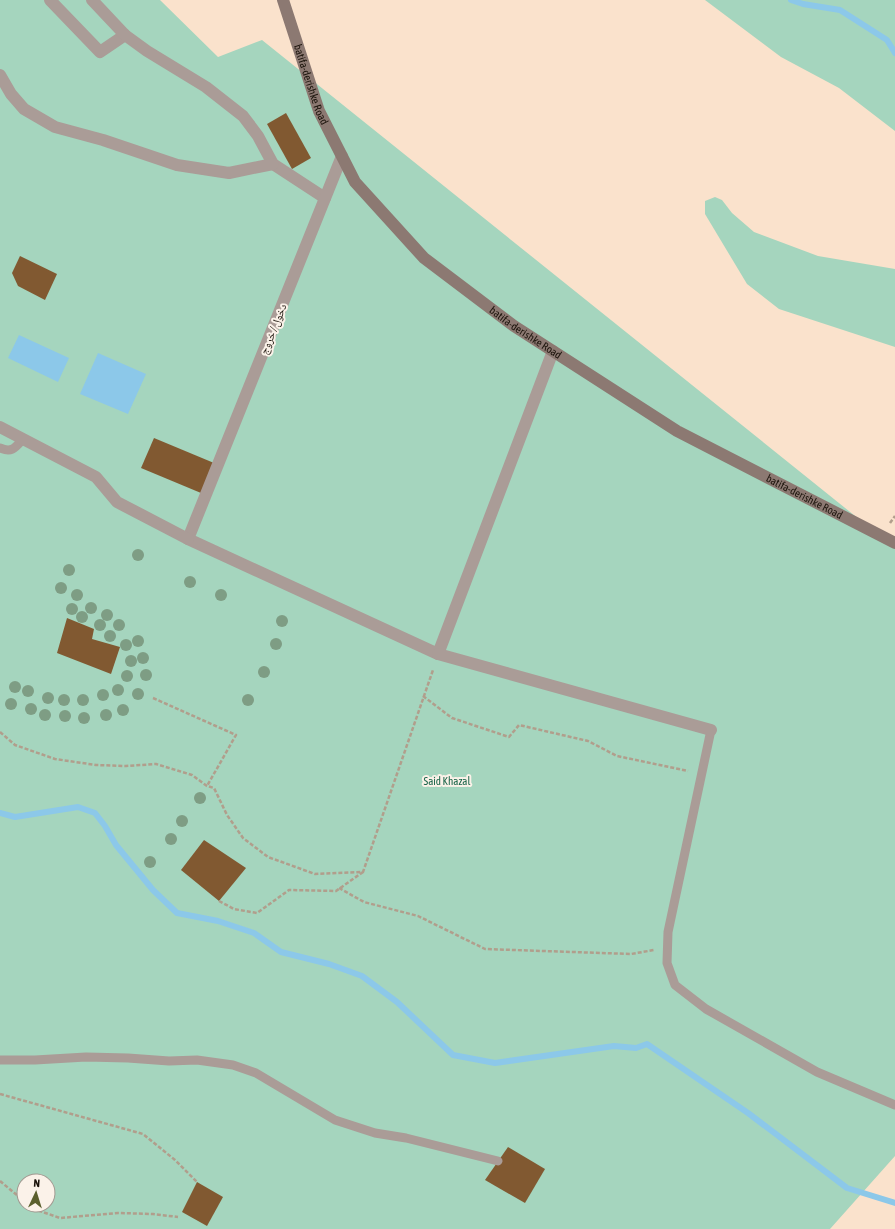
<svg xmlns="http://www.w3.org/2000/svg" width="895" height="1229" font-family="'Asap Condensed','Noto Naskh Arabic',sans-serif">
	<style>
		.green { fill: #a5d5be; fill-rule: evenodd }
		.water { fill: #8cc8e9 }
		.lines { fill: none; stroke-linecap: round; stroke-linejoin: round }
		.stream { stroke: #8cc8e9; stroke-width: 6 }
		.building { fill: #815931 }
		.path { stroke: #b19e8c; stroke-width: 2.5; stroke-dasharray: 4 2; stroke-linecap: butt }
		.service { stroke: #aa9c97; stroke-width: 9 }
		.minor { stroke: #aa9c97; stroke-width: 12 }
		.secondary { stroke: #8c7972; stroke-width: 12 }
		.tree { fill: #7e9d84 }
		.labels { text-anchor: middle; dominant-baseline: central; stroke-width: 4; stroke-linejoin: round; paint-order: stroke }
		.street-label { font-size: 11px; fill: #1c140c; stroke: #fbf2e9 }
		.park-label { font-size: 11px; fill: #196549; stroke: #fbf2e9 }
	</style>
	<rect width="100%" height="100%" fill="#fae2cc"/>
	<g class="green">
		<path d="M0 0H160L218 57 262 40 895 548V1156L830 1229H0ZM24 1181H48V1205H24Z"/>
		<path d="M705 0H895V131L839 88 781 57Z"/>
		<path d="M715 197 722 200 732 213 754 232 818 256 895 269V347L779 309 747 284 705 214V201Z"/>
	</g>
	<g class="water">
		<path d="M19 335 69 358 58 382 8 358Z"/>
		<path d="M98 353 146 374 128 414 80 394Z"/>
	</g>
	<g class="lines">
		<g class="stream">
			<path d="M791 0 803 4 840 10 887 40 895 53"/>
			<path d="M0 813 15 817 78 807 95 813 105 826 116 845 153 890 177 913 218 921 254 933 281 952 329 964 362 976 397 1002 453 1055 495 1063 614 1046 636 1048 647 1044 748 1113 847 1188 895 1203"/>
		</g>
	</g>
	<g class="building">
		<path d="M286 113 311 158 292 169 267 124Z"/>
		<path d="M20 256 57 274 45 300 18 286 12 273Z"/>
		<path d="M154 438 214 463 201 493 141 468Z"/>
		<path d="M67 618 94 629 92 639 120 647 111 674 57 653Z"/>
		<path d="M204 840 246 868 219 901 181 870Z"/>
		<path d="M508 1147 545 1169 525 1203 485 1180Z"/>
		<path d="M197 1182 223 1197 207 1226 182 1212Z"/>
	</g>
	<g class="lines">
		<g class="path">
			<path d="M890 523 895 516"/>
			<path d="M423 696 452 718 509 737 519 725 588 741 617 756 688 771"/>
			<path d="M153 698 236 735 207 786"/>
			<path d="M0 732 15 745 55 759 96 765 126 766 156 764 192 775 207 786 214 788 227 815 243 838 268 857 315 874 363 872 433 670"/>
			<path d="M339 888 364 902 418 916 485 949 631 954 654 950"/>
			<path d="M219 901 234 909 257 913 289 890 336 891 363 872"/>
			<path d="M0 1094 143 1134 175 1160 197 1182"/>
			<path d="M0 1181 24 1201"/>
			<path d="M28 1205 31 1208 60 1218 118 1213 153 1214 178 1217"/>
		</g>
		<g class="service">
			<path d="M0 448C12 453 15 448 23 439"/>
			<path d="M711 730 668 932 667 963 675 985 706 1009 817 1072 895 1105"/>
			<path d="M0 1060H35L86 1057 128 1058 169 1061 197 1060 233 1065 256 1073 335 1120 375 1133 406 1138 498 1161"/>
		</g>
		<g class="minor">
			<path d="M50 0 100 52 125 35"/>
			<path d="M92 0 125 35 147 51 206 87 243 116 258 136 273 164 325 198"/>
			<path d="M0 75 11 94 24 109 55 127 103 140 177 165 229 173 273 164"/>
			<path d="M342 156 188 539 438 654 553 351"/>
			<path d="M0 427 96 477 117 502 188 539"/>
			<path d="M438 654 711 730"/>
		</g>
		<path class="secondary" id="s1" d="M283 0 319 111 355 182 424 258 514 326 677 431 895 543"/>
	</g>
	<g class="tree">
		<circle cx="138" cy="555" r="6"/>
		<circle cx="69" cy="570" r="6"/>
		<circle cx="190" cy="582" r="6"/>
		<circle cx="61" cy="588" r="6"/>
		<circle cx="77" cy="595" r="6"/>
		<circle cx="221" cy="595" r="6"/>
		<circle cx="91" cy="608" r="6"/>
		<circle cx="72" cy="609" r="6"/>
		<circle cx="107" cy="615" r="6"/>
		<circle cx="82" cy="617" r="6"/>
		<circle cx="282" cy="621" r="6"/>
		<circle cx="100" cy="625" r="6"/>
		<circle cx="119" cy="625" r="6"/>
		<circle cx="110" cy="636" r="6"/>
		<circle cx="138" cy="641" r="6"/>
		<circle cx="276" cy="644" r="6"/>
		<circle cx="126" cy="645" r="6"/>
		<circle cx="143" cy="658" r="6"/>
		<circle cx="131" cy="661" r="6"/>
		<circle cx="264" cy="672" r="6"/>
		<circle cx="146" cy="675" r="6"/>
		<circle cx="127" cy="676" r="6"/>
		<circle cx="15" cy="687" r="6"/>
		<circle cx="118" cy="690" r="6"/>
		<circle cx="28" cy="691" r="6"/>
		<circle cx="138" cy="694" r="6"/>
		<circle cx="103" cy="695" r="6"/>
		<circle cx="48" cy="698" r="6"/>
		<circle cx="64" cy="700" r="6"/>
		<circle cx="83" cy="700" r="6"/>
		<circle cx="248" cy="700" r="6"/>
		<circle cx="11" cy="704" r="6"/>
		<circle cx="31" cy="709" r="6"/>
		<circle cx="123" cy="710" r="6"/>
		<circle cx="45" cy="715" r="6"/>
		<circle cx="106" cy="715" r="6"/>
		<circle cx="65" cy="716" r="6"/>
		<circle cx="84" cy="718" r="6"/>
		<circle cx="200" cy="798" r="6"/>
		<circle cx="182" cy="821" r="6"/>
		<circle cx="171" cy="839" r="6"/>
		<circle cx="150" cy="862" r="6"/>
	</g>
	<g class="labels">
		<g class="street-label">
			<text stroke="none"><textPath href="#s1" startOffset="89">batifa-derishke Road</textPath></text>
			<text transform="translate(273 329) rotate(-68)">دخول / خروج</text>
			<text stroke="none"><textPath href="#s1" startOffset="425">batifa-derishke Road</textPath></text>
			<text stroke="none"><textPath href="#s1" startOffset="749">batifa-derishke Road</textPath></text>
		</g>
		<g class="park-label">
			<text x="447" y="781">Said Khazal</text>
		</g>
	</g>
	<g transform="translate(36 1193) rotate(4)"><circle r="19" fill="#fbf2e9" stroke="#a29991"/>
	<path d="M0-3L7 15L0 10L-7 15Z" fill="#5b5f2d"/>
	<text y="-6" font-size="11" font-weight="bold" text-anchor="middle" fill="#1c140c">N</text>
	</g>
</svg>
